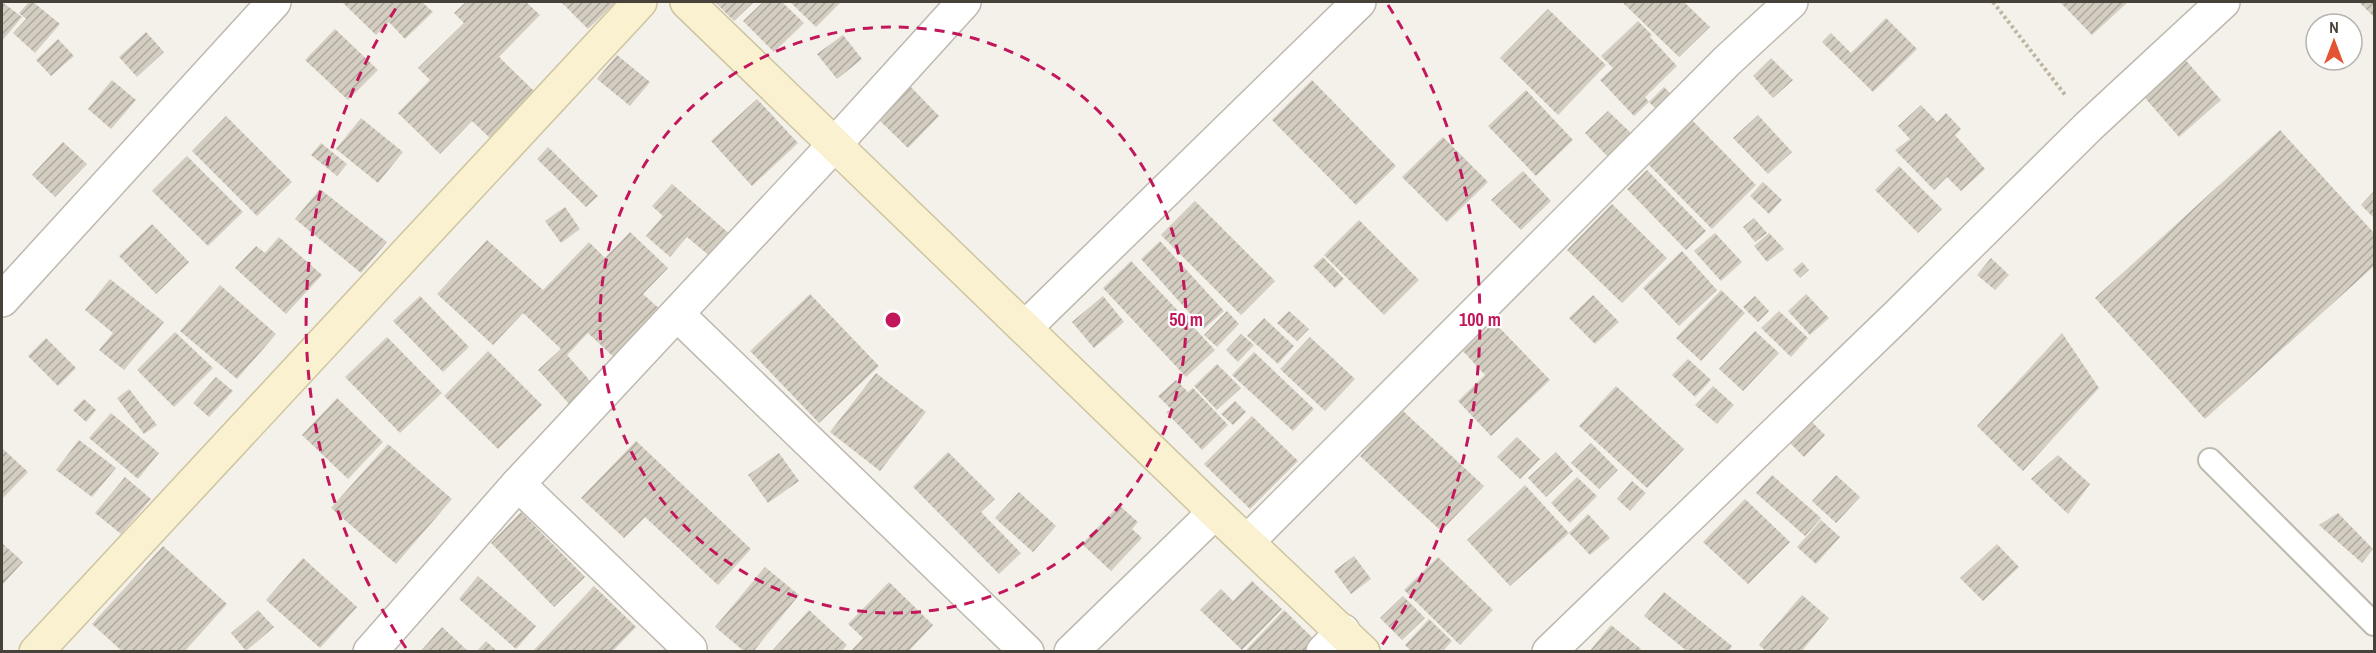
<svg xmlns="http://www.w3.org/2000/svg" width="2376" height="653" font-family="'Archivo Narrow',sans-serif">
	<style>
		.building { fill: url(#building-hatch) }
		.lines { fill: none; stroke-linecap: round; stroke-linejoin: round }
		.lane-casing { stroke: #beb9ae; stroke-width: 26 }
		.street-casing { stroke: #beb9ae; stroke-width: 36 }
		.secondary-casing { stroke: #cec49f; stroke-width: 36 }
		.path { stroke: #beb5a1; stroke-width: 4; stroke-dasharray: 3 3; stroke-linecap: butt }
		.lane { stroke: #fff; stroke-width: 22 }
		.street { stroke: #fff; stroke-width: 33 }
		.secondary { stroke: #f9f1cf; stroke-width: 33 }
		.ring { fill: none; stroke: #c2185b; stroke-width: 3; stroke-dasharray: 10 8 }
		.centre { fill: #c2185b; stroke: #fff; stroke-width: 3 }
		.ring-label { font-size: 18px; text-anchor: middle; font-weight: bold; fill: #c2185b; stroke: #fff; stroke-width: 4.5; stroke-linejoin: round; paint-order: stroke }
	</style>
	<defs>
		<pattern id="building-hatch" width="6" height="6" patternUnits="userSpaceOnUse" patternTransform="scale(1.5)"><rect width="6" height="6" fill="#d4cdc1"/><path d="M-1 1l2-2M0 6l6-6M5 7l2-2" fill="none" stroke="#aea89e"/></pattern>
	</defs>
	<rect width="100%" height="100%" fill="#f4f1eb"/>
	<g class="building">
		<path d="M2 2 22 17 2 41Z"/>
		<path d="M29 2H33L60 24 35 53 13 33 26 19 19 13Z"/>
		<path d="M342 2H422L433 12 405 39 389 22 376 35Z"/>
		<path d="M466 2H526L540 15 499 57 535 92 490 138 472 121 440 154 398 113 430 80 418 68 464 23 454 13Z"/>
		<path d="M561 2H616L588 29Z"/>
		<path d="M715 2H754L734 21Z"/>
		<path d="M763 2H782L804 23 774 52 743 21Z"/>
		<path d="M790 2H841L816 27Z"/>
		<path d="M1622 2H1684L1710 27 1679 57Z"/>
		<path d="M2060 2H2128L2092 35Z"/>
		<path d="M2359 2H2374V17Z"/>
		<path d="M1548 9 1606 65 1558 115 1500 58Z"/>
		<path d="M1886 18 1917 49 1873 92 1822 42 1831 33 1851 53Z"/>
		<path d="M1638 21 1652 35 1650 37 1677 66 1645 97 1649 102 1634 116 1600 80 1613 68 1601 56Z"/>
		<path d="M335 29 378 70 348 100 305 60Z"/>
		<path d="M146 32 164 52 137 77 119 57Z"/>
		<path d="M843 35 862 59 837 79 817 54Z"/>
		<path d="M58 39 74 56 51 76 36 60Z"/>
		<path d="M617 55 650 82 630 106 597 79Z"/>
		<path d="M2181 55 2221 100 2179 137 2139 91Z"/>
		<path d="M1771 58 1793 80 1773 98 1753 76Z"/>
		<path d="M112 80 136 100 111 129 88 109Z"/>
		<path d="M1312 80 1396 166 1356 205 1272 120Z"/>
		<path d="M911 87 939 116 908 148 879 120Z"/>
		<path d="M1664 87 1674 97 1658 111 1649 102Z"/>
		<path d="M1526 90 1573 140 1536 176 1488 126Z"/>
		<path d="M757 99 798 143 752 186 711 141Z"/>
		<path d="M1921 105 1937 122 1946 113 1961 129 1955 135 1985 169 1961 191 1947 177 1934 190 1895 150 1910 139 1898 126Z"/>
		<path d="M1608 111 1632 134 1608 157 1585 133Z"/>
		<path d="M1758 115 1792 152 1768 174 1733 138Z"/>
		<path d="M226 116 292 182 257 216 192 151Z"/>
		<path d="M1688 116 1756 185 1712 229 1643 159Z"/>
		<path d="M361 118 403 152 378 183 336 149Z"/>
		<path d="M2280 130 2374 233V266L2205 419 2095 298Z"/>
		<path d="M1443 137 1488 182 1447 222 1402 177Z"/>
		<path d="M63 142 87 164 55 197 32 175Z"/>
		<path d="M321 143 347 164 337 176 311 155Z"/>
		<path d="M548 147 598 196 586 207 537 159Z"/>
		<path d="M187 156 243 212 208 246 152 191Z"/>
		<path d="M1899 166 1942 209 1918 233 1875 190Z"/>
		<path d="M1647 170 1706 231 1686 250 1627 189Z"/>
		<path d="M1523 171 1551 201 1521 230 1491 200Z"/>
		<path d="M1763 182 1782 200 1769 214 1750 196Z"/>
		<path d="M672 184 731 235 712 258 687 237 670 257 646 236 663 216 652 206Z"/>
		<path d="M320 189 387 242 361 273 295 219Z"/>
		<path d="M2374 191V218L2361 205Z"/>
		<path d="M1195 201 1275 281 1241 315 1161 235Z"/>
		<path d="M1612 204 1667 258 1622 303 1567 250Z"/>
		<path d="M565 207 580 229 561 243 545 221Z"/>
		<path d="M1754 218 1767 233 1755 242 1743 227Z"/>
		<path d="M1359 220 1419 280 1384 315 1324 255Z"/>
		<path d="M152 224 189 262 156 294 119 256Z"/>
		<path d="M630 232 668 268 643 294 663 312 618 361 588 333 567 355 593 384 570 405 538 370 561 349 523 313 493 345 437 294 487 240 543 290 589 242 605 258Z"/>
		<path d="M1715 233 1742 262 1721 281 1694 251Z"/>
		<path d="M1769 233 1784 249 1767 262 1754 246Z"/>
		<path d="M279 237 322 275 286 314 235 268 256 246 265 253Z"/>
		<path d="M1160 241 1224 311 1204 329 1141 259Z"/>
		<path d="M1682 251 1717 290 1679 326 1643 288Z"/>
		<path d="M1323 257 1344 279 1335 288 1313 266Z"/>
		<path d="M1991 258 2009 275 1995 290 1977 275Z"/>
		<path d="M1131 261 1215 350 1186 377 1103 288Z"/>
		<path d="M1802 262 1809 270 1800 278 1793 270Z"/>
		<path d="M110 279 164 322 124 370 99 350 113 333 85 310Z"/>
		<path d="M220 285 276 334 237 379 180 331Z"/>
		<path d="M1721 290 1745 313 1701 361 1676 338Z"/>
		<path d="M810 294 879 366 819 423 750 351Z"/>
		<path d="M1806 294 1829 318 1810 335 1788 311Z"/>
		<path d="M1593 295 1619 322 1595 344 1569 318Z"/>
		<path d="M420 296 469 347 443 372 393 321Z"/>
		<path d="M1103 296 1124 322 1094 348 1072 322Z"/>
		<path d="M1755 296 1769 311 1758 322 1743 307Z"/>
		<path d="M1227 311 1239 324 1217 347 1204 335Z"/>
		<path d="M1289 311 1309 329 1297 341 1277 323Z"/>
		<path d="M1779 311 1808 338 1791 357 1761 328Z"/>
		<path d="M1264 318 1294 346 1278 364 1247 336Z"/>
		<path d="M1494 322 1550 380 1491 436 1458 401 1485 375 1463 351Z"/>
		<path d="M1755 331 1779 353 1743 391 1719 369Z"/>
		<path d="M175 332 213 368 174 407 137 370Z"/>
		<path d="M2062 333 2099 388 2023 471 1977 426Z"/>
		<path d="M1241 334 1254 345 1238 362 1226 350Z"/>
		<path d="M387 337 442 393 400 433 345 377Z"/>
		<path d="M1310 337 1355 379 1325 411 1280 369Z"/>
		<path d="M46 338 76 368 58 386 28 356Z"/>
		<path d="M488 351 542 405 498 449 444 396Z"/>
		<path d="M1254 352 1314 409 1293 431 1232 375Z"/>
		<path d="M1688 359 1711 380 1695 397 1672 375Z"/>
		<path d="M1217 364 1241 388 1217 410 1194 386Z"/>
		<path d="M876 373 926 412 880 471 830 432Z"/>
		<path d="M216 377 233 391 209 417 193 403Z"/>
		<path d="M1176 380 1188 392 1193 388 1228 425 1202 450 1166 412 1171 409 1158 396Z"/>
		<path d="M1616 386 1684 449 1647 488 1579 426Z"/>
		<path d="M1713 386 1734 405 1717 424 1695 405Z"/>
		<path d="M129 389 157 425 144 434 117 398Z"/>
		<path d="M337 398 383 442 348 479 302 435Z"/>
		<path d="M84 399 96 410 86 422 73 410Z"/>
		<path d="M1235 401 1246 412 1233 425 1221 414Z"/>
		<path d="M1402 410 1484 486 1441 531 1360 456Z"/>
		<path d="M111 413 159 453 138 479 89 438Z"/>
		<path d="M1252 416 1298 461 1250 509 1204 464Z"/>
		<path d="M1810 420 1825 435 1804 457 1789 442Z"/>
		<path d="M1517 437 1540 459 1520 479 1497 457Z"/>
		<path d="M79 440 116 468 92 497 56 470Z"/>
		<path d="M636 441 751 549 718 585 645 517 624 538 581 498Z"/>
		<path d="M1591 443 1618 470 1599 489 1571 463Z"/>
		<path d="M388 444 452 499 396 564 331 508Z"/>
		<path d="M2 448 28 472 2 499Z"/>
		<path d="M948 452 995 499 981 512 1021 553 999 574 913 487Z"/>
		<path d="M1556 452 1573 471 1546 497 1528 478Z"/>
		<path d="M779 453 799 481 768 503 748 475Z"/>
		<path d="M2058 455 2090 484 2068 514 2031 479Z"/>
		<path d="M1772 475 1821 518 1805 536 1756 493Z"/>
		<path d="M1836 475 1860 497 1836 523 1812 501Z"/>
		<path d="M125 477 151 499 121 534 95 513Z"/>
		<path d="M1577 477 1597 496 1570 523 1551 503Z"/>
		<path d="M1632 481 1646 493 1630 511 1617 499Z"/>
		<path d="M1525 485 1569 533 1510 586 1467 540Z"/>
		<path d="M1019 492 1056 526 1033 552 995 518Z"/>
		<path d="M1745 499 1790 542 1748 584 1703 542Z"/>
		<path d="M1119 505 1138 522 1132 529 1142 538 1111 571 1082 544Z"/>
		<path d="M521 512 585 577 554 607 491 543Z"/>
		<path d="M2338 513 2373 549 2362 563 2319 525Z"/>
		<path d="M1588 514 1610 538 1590 555 1569 533Z"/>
		<path d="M1821 520 1840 537 1816 564 1797 547Z"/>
		<path d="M2 543 23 562 2 585Z"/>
		<path d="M1997 544 2019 567 1983 601 1960 578Z"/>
		<path d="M163 546 227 604 184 652H123L92 624Z"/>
		<path d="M1354 556 1371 579 1351 594 1334 571Z"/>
		<path d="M1438 557 1493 610 1460 645 1404 590Z"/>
		<path d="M303 558 357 607 320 648 266 600Z"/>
		<path d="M765 567 799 595 753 652H745L715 627Z"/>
		<path d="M478 576 536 626 516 649 459 599Z"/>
		<path d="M1252 581 1282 609 1242 650 1200 610 1221 589 1233 601Z"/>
		<path d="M889 582 933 625 908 652H850L863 638 848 624Z"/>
		<path d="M594 586 636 627 612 652H532Z"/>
		<path d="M1664 592 1732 646 1728 652H1688L1644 616Z"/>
		<path d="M1802 595 1829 618 1801 652H1767L1759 645Z"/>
		<path d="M1403 596 1425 618 1402 640 1380 618Z"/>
		<path d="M258 610 274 627 246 651 231 633Z"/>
		<path d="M809 610 847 645 841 652H771Z"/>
		<path d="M1284 610 1319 644 1312 652H1247L1246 650Z"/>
		<path d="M1429 619 1452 641 1442 652H1412L1405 645Z"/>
		<path d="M1611 625 1641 649 1639 652H1589Z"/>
		<path d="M442 627 469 652H420Z"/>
		<path d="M486 641 498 652H476Z"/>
	</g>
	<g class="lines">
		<defs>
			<path id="lane" d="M2210 460 2374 624"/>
			<g id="street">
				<path d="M2 300 274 2"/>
				<path d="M677 314 1027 652"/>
				<path d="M1026 327 1359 2"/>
				<path d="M518 484 690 649 688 652"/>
				<path d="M1247 542 1727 61 1791 2"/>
				<path d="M370 652 518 484 835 144 964 2"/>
				<path d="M1071 652 1215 512"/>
				<path d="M1323 652 1343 631"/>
				<path d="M1549 652 1899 314 2089 126 2223 2"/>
			</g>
			<g id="secondary">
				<path d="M687 2 1215 512 1363 652"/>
				<path d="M36 652 640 2"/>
			</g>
		</defs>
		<use href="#lane" class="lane-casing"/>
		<use href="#street" class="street-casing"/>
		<use href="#secondary" class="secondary-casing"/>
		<path class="path" d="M1993 2 2066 96"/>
		<use href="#lane" class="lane"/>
		<use href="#street" class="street"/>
		<use href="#secondary" class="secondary"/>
	</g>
	<g class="ring">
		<circle cx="893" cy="320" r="293"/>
		<path d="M406 648A587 587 0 0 1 398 5M1388 5A587 587 0 0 1 1380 648"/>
	</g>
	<circle cx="893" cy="320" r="9" class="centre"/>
	<g class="ring-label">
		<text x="1186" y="326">50 m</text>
		<text x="1480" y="326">100 m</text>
	</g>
	<rect width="2376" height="653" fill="none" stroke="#474239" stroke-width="6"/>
	<g transform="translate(2334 42)"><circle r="28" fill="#ffffff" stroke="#b5b3b0" stroke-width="1.5"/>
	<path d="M0-4.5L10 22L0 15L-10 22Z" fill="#e45432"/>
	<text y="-9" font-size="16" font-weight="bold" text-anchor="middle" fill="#474239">N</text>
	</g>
</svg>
